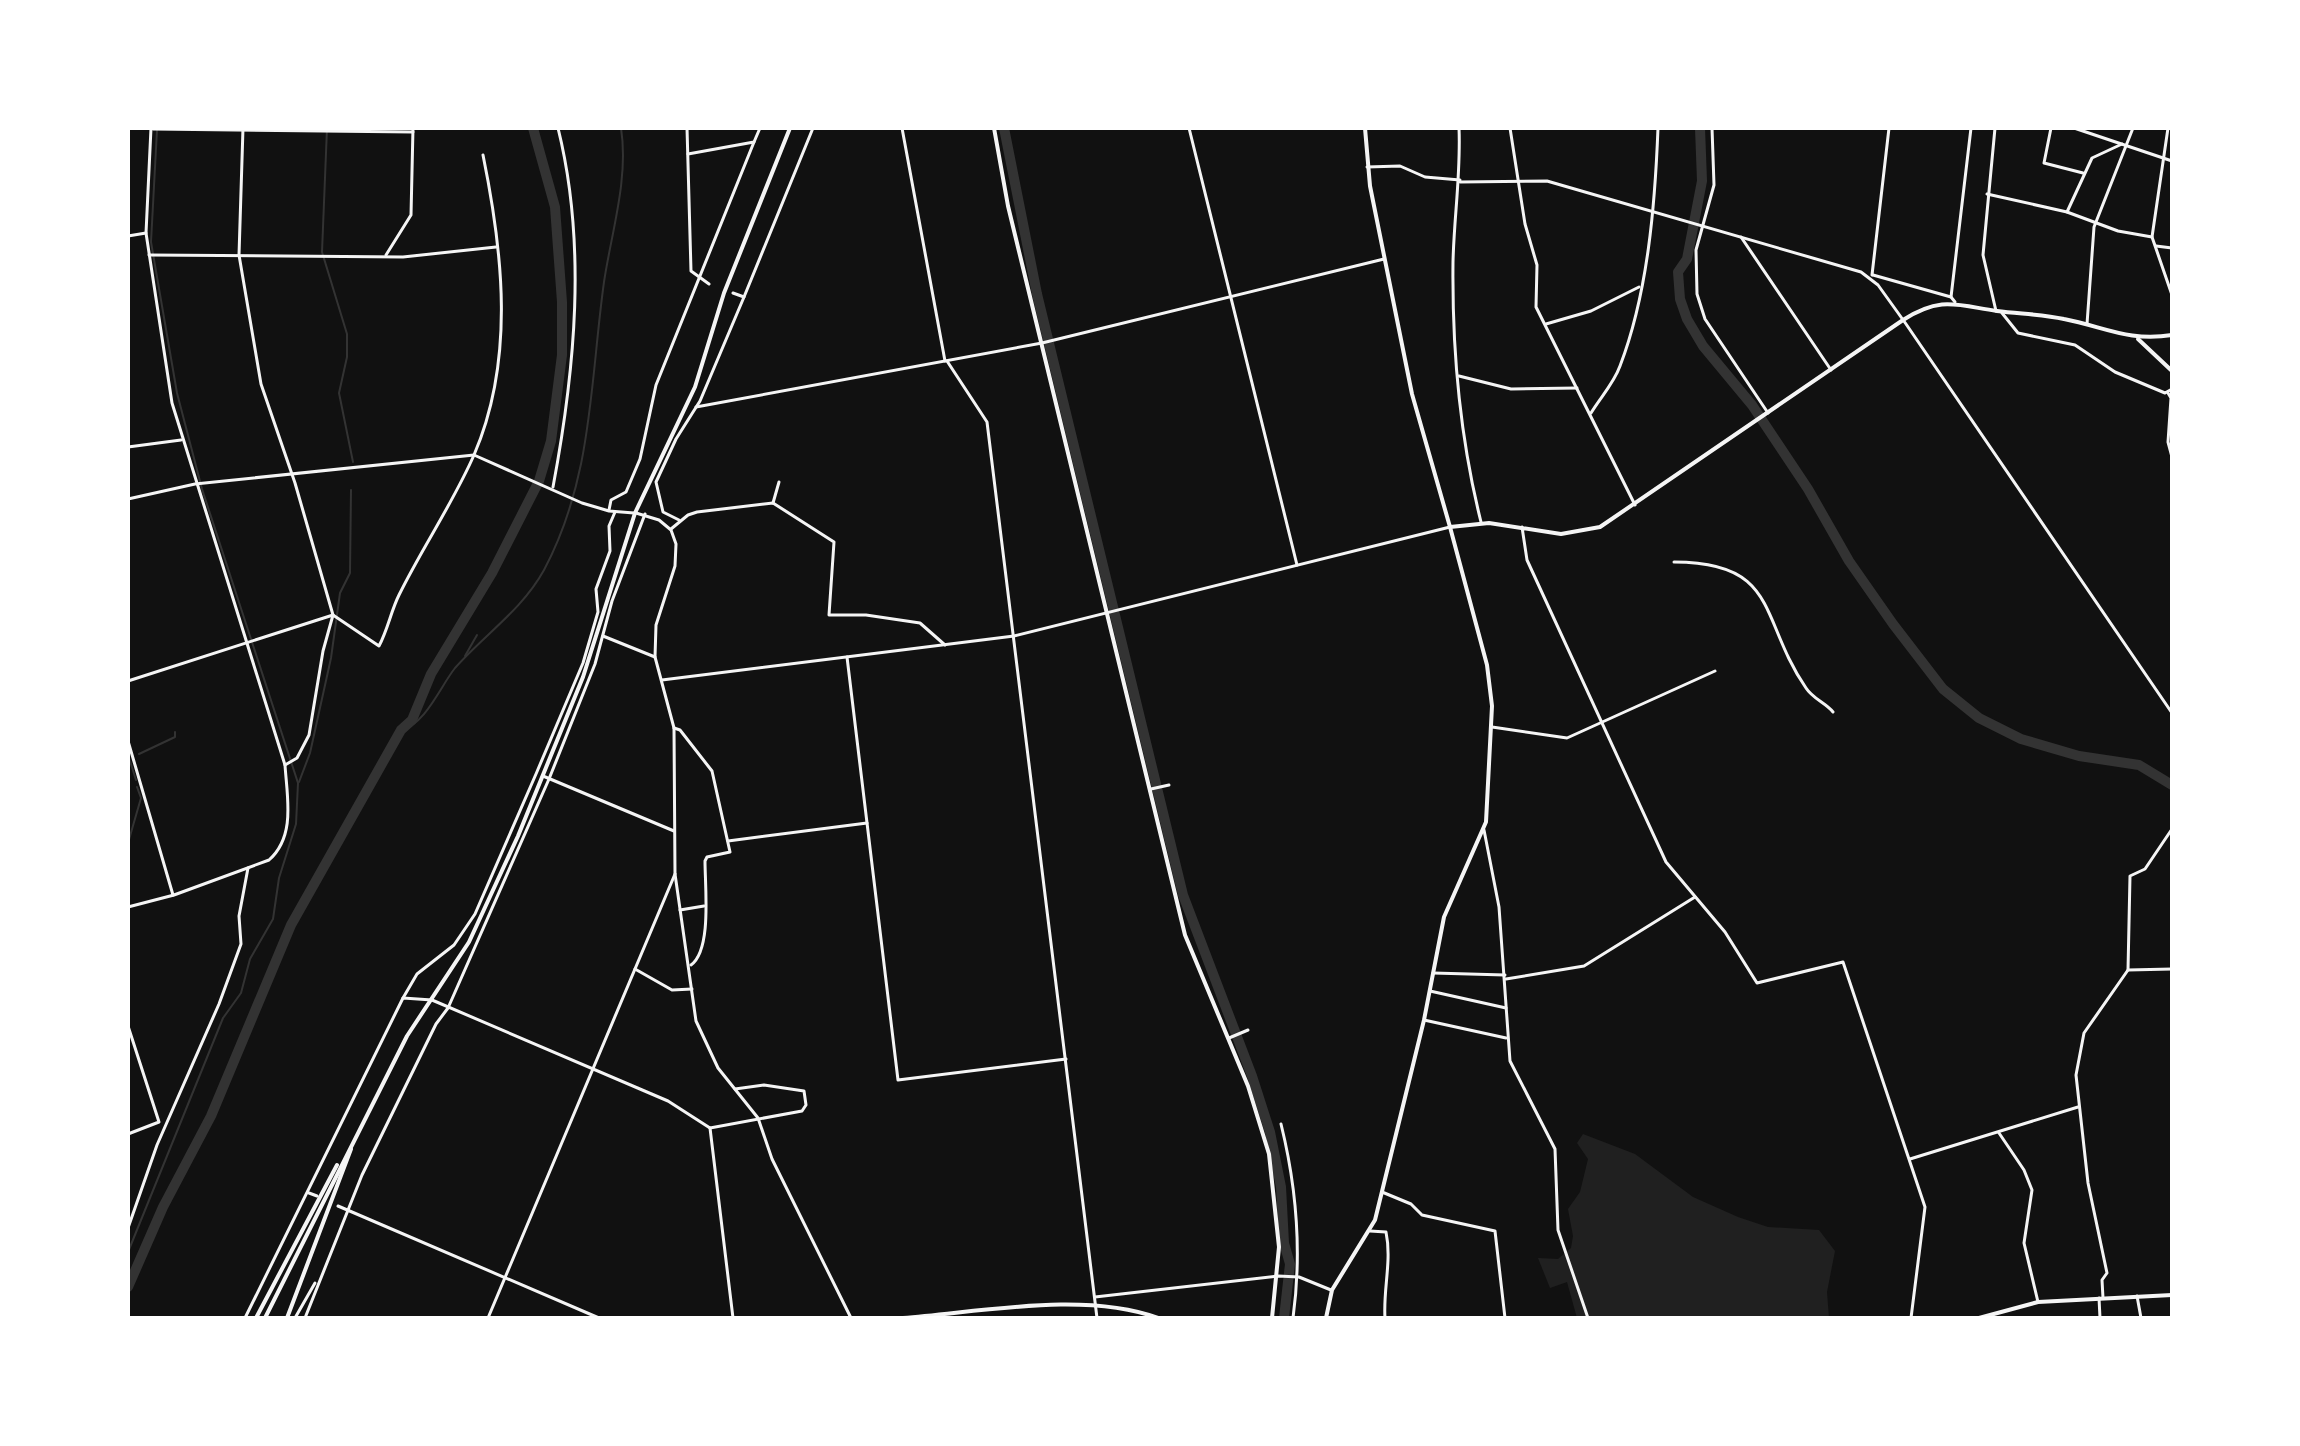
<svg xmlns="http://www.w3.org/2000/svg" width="2300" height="1446" font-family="'Fira Sans Condensed',sans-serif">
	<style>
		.green { fill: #202020 }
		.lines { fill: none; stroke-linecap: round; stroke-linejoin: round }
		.stream { stroke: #333; stroke-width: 2 }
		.river { stroke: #333; stroke-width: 10 }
		.minor { stroke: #f5f5f5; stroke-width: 3 }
		.tertiary { stroke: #f5f5f5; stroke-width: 3 }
		.secondary { stroke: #f5f5f5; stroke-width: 4 }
		.primary { stroke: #f5f5f5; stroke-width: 4 }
		.trunk { stroke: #f5f5f5; stroke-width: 4 }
	</style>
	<rect width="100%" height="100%" fill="#111"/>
	<path class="green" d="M1583 1134 1635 1154 1693 1197 1738 1217 1768 1227 1819 1230 1835 1251 1827 1292 1829 1318H1577L1567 1282 1550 1288 1538 1258 1558 1259 1571 1248 1573 1236 1568 1209 1580 1192 1588 1159 1577 1143Z"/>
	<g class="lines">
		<g class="stream">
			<path d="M327 128 322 252 347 334V357L339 393 353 462"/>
			<path d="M465 656 477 635"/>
			<path d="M401 730C425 725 440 687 455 668 484 635 522 610 544 570 593 478 590 382 604 282 611 234 629 179 621 128"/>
			<path d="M139 754 175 737V732"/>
			<path d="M129 758 136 780"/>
			<path d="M299 782 310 753 331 658 340 593 350 573 351 490"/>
			<path d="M128 843 141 798 137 787"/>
			<path d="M128 1252 223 1018 241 993 250 959 273 919 279 878 296 824 298 783 202 489 177 393 151 242 157 130"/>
		</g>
		<g class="river">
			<path d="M1004 128 1037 294 1183 895 1252 1076 1270 1132 1281 1187 1284 1243 1290 1264 1284 1318"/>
			<path d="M1700 128 1702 181 1687 259 1678 272 1680 299 1687 319 1703 346 1752 405 1808 489 1849 561 1893 624 1943 689 1979 718 2021 739 2079 756 2139 765 2172 785"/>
			<path d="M128 1287 163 1207 211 1116 291 925 401 730 412 720 431 674 492 573 539 481 551 441 562 355V302L555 207 533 128"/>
		</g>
		<g class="minor">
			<path d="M243 128 239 255 261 384 295 483 333 615 323 651 309 735 297 758 285 765"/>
			<path d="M687 128 691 271 709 284"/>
			<path d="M807 128H832"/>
			<path d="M902 128 945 361"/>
			<path d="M1189 128 1297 565"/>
			<path d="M1459 128C1461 173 1454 217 1453 262 1452 349 1460 438 1481 522"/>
			<path d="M1510 128 1525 224 1537 265 1536 307 1635 505"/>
			<path d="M1712 128 1714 185 1696 250 1697 294 1705 319 1768 413"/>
			<path d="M1995 128 1983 255 1996 311"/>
			<path d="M2051 128 2044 163 2083 173"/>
			<path d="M2074 128 2172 161"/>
			<path d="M2168 128 2152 237 2172 295"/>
			<path d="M153 129 413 132"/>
			<path d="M688 154 754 142 760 128"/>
			<path d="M1367 167 1400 166 1425 177 1460 180"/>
			<path d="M1460 182 1547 181 1861 272 1878 285 1906 324 2172 713"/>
			<path d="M1987 194 2067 212 2118 231 2152 237"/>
			<path d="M2067 212 2092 158 2122 144"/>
			<path d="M128 236 146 233"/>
			<path d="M1741 237 1831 370"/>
			<path d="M2156 246 2172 248"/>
			<path d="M149 255 403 257 496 247"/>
			<path d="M386 255 411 215 413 128"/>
			<path d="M1872 275 1889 128"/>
			<path d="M1873 275 1951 297 1955 302"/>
			<path d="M744 297 813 128"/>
			<path d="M1951 297 1971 128"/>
			<path d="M2002 313 2018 333 2075 345 2115 372 2165 393 2172 389"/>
			<path d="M1546 324 1591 311 1639 287"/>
			<path d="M2087 324 2094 227 2133 128"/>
			<path d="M947 361 987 422 1097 1318"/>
			<path d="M1459 376 1511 389 1577 388"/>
			<path d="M2168 393 2171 398 2168 442 2172 457"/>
			<path d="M696 407 1042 343 1384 259"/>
			<path d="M1591 413C1600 398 1614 383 1620 366 1648 293 1655 205 1658 128"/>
			<path d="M128 447 181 440"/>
			<path d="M553 487C575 370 587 245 558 128"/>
			<path d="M128 499 195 484 474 455 582 503 609 511 634 513"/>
			<path d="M773 503 779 482"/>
			<path d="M609 510 611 500 626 492 640 459 656 385 754 142"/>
			<path d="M679 520 663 512 656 482 676 439 700 401 744 297 733 293"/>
			<path d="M1522 527 1527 560 1666 862 1725 932 1757 983 1843 962 1925 1207 1911 1318"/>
			<path d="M671 529 688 515 697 512 773 503 834 542 829 615H866L920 623 945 645"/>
			<path d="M1674 562C1780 562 1759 620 1806 688 1813 699 1826 703 1833 712"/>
			<path d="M603 636 655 657"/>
			<path d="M847 657 898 1080 1066 1059"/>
			<path d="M662 680 1014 636 1450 527"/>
			<path d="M128 681 333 615 379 646C388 629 391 611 399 595 422 548 453 503 474 455 515 360 503 253 483 155"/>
			<path d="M1492 727 1567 738 1715 671"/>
			<path d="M674 728 680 730 712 771 730 852 707 857 705 861C705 888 712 950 691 965"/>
			<path d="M128 741 173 895"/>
			<path d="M543 776 674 831"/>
			<path d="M1151 789 1169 785"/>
			<path d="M1484 830 1499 907 1510 1061 1555 1149 1558 1230 1588 1318"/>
			<path d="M728 841 867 823"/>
			<path d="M128 907 174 895 269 860C296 836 287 797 285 765L172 403 146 233 151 128"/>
			<path d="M680 910 704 906"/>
			<path d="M635 969 672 990 692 989"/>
			<path d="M2128 970 2172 969"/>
			<path d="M1433 973 1505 975"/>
			<path d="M1506 979 1584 966 1695 897"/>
			<path d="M1430 991 1506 1008"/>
			<path d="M403 998 417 974 454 945 475 914 536 774 583 663 598 612 596 589 610 551 609 526 615 512"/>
			<path d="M1424 1020 1506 1038"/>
			<path d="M128 1026 159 1122 128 1134"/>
			<path d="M1229 1038 1248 1030"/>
			<path d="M1281 1124C1297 1189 1302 1252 1293 1318"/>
			<path d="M710 1128 733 1318"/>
			<path d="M1999 1133 2024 1170 2032 1190 2024 1243 2038 1302"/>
			<path d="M1910 1159 2078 1107"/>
			<path d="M1382 1192 1411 1204 1422 1215 1495 1231 1505 1318"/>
			<path d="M309 1193 317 1196"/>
			<path d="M338 1206 599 1318"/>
			<path d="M128 1228 157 1145 219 1004 241 944 239 916 248 868"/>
			<path d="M1370 1231 1386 1232C1392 1261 1383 1289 1385 1318"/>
			<path d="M2137 1296 2141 1318"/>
			<path d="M1095 1297 1278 1276 1299 1277 1331 1290"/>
			<path d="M2099 1298 2100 1318"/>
			<path d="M2103 1298 2102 1280 2107 1273 2088 1183 2076 1075 2084 1033 2128 970 2130 876 2145 869 2172 829"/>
			<path d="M245 1318 403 998 432 1000 668 1101 710 1128 802 1111 806 1105 804 1091 764 1085 735 1089"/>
			<path d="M295 1318 315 1283"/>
			<path d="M305 1318 362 1175 436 1024 448 1008 549 779 595 664 612 601 645 514"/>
			<path d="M488 1318 675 874"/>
		</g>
		<path class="tertiary" d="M636 513 659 520 671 530 676 544 675 566 656 625 655 657 674 728 675 874 696 1021 718 1068 758 1118 772 1159 851 1318"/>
		<g class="secondary">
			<path d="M994 128 1008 206 1185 935 1248 1086 1269 1154 1279 1247 1272 1318"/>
			<path d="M2138 339 2172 371"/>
			<path d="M903 1318C981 1312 1084 1291 1158 1318"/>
			<path d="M1326 1318 1332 1290 1375 1220 1424 1020 1444 917 1486 822 1492 706 1487 665 1450 527"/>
			<path d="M1979 1318 2038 1302 2172 1295"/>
		</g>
		<path class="primary" d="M1365 128 1370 186 1412 394 1450 527 1489 523 1561 534 1600 527 1903 320C1941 296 1956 305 1997 311 2019 314 2042 314 2064 319 2105 327 2129 342 2172 335"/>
		<g class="trunk">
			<path d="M256 1318 337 1165"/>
			<path d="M265 1318 407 1036 469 942 518 836 583 677 635 513 695 387 724 293 790 128"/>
			<path d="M287 1318 351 1149"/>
		</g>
	</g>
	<rect width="2300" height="1446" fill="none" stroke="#ffffff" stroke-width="260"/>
</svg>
